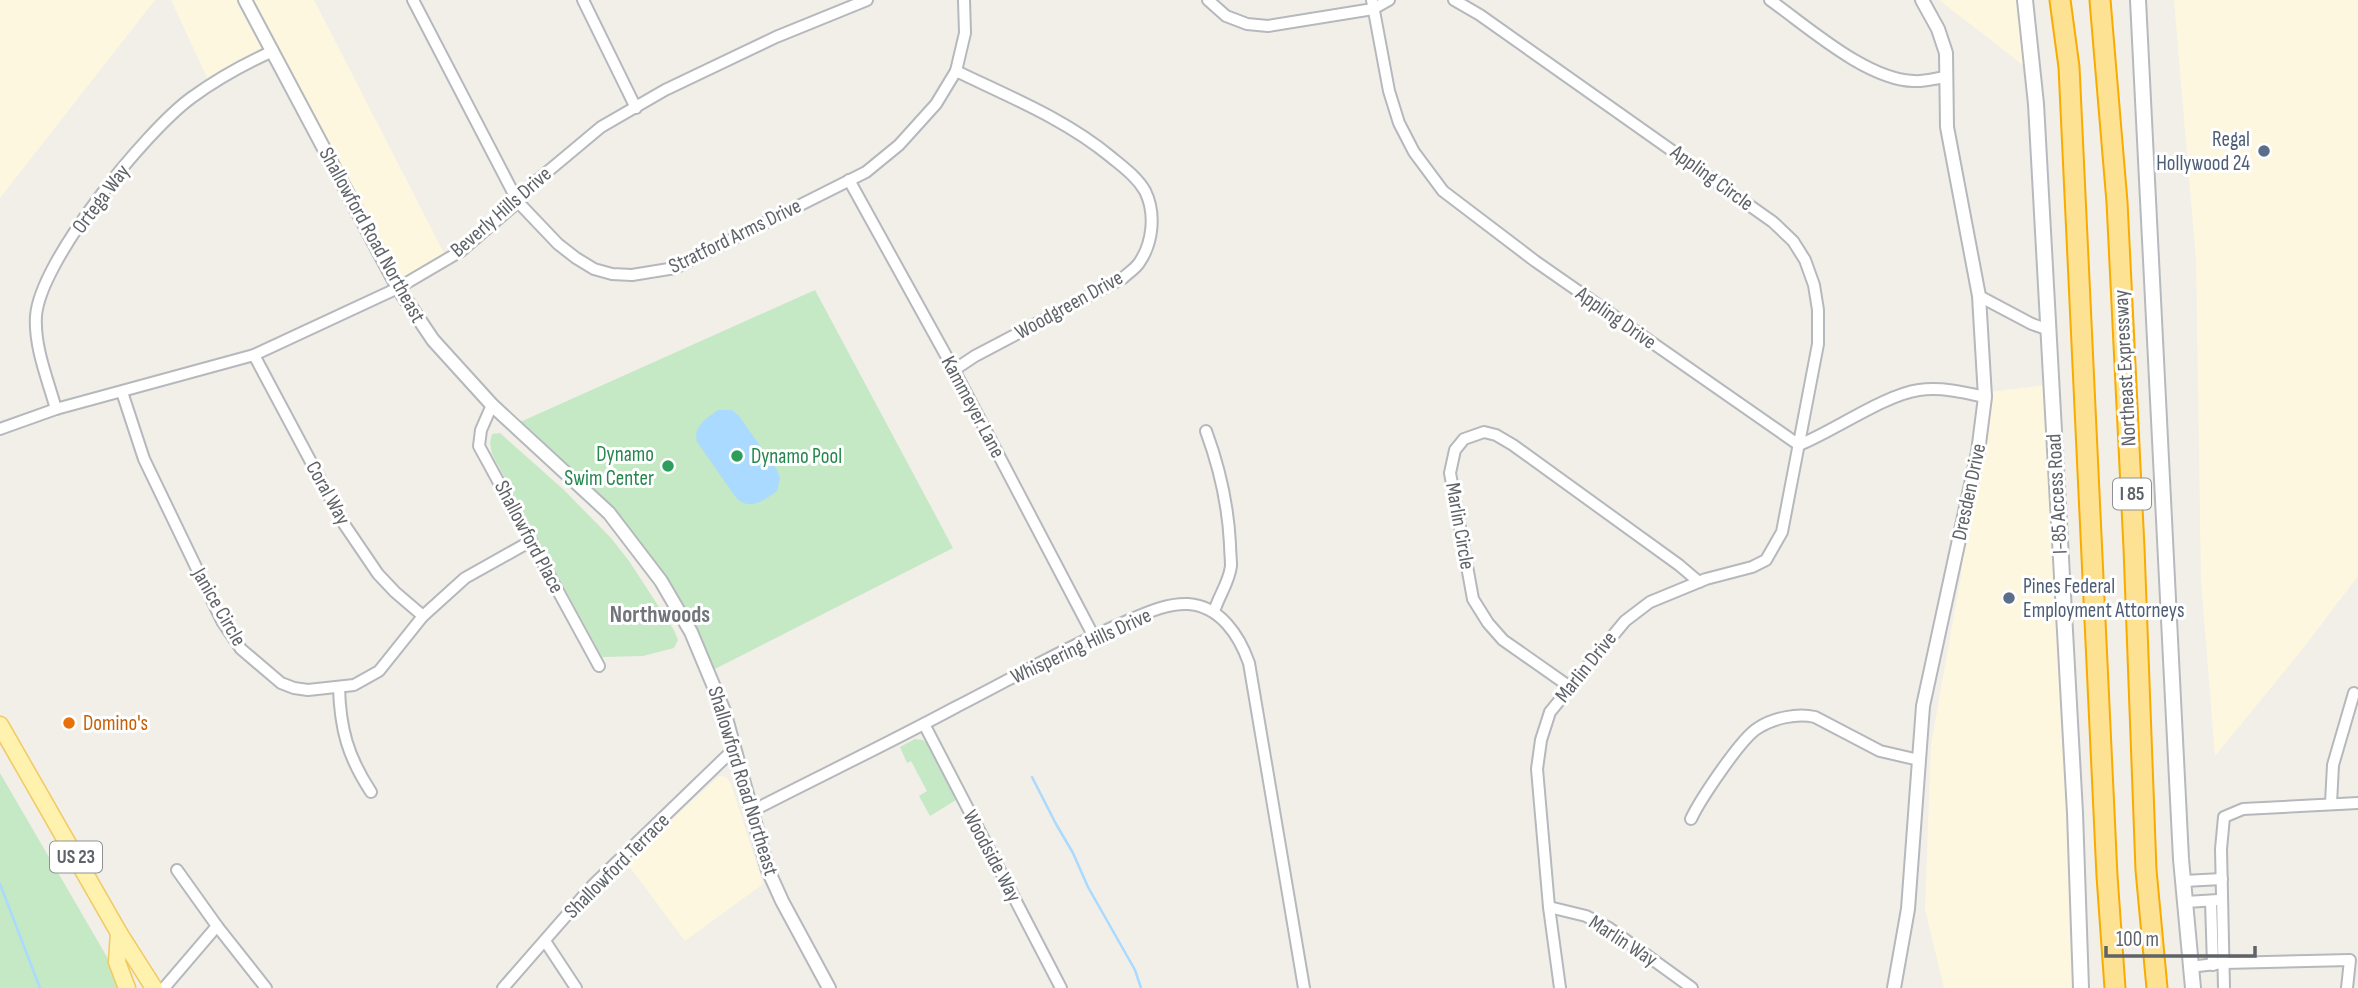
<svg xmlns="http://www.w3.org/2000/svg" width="2358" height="988" font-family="'Sofia Sans Condensed',sans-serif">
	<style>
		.commercial { fill: #fef7e0 }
		.green { fill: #c5e8c5 }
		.water { fill: #aadaff }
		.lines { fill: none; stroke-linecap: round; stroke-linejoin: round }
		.stream { stroke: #aadaff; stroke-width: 2.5 }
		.minor-casing { stroke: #b5b8bc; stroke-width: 14 }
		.tertiary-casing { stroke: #b5b8bc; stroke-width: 16 }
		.secondary-casing { stroke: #b6babf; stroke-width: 18 }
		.primary-casing { stroke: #f2c960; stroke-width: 19 }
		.motorway-casing { stroke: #f9ab00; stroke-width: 23 }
		.minor { stroke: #fff; stroke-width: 10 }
		.tertiary { stroke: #fff; stroke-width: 12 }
		.secondary { stroke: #fff; stroke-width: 14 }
		.primary { stroke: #fff2af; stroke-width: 16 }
		.motorway { stroke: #fde293; stroke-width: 19 }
		.service-dot { fill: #5c6f8a; stroke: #fff; stroke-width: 2.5 }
		.leisure-dot { fill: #2e9e5b; stroke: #fff; stroke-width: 2.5 }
		.food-dot { fill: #e8710a; stroke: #fff; stroke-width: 2.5 }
		.labels { text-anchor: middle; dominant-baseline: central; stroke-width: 6; stroke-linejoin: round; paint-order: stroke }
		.shield { fill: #fff; stroke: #8f9295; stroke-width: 2 }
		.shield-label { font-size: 19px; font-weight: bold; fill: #5f6368 }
		.service-label { font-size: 21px; fill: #4e5e75; stroke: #fff; text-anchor: end }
		.street-label { font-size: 21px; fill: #5f6368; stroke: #fff }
		.leisure-label { font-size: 21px; fill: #27864d; stroke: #fff; text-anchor: end }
		.food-label { font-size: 21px; fill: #c56008; stroke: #fff; text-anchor: start }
		.neighbourhood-label { font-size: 23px; font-weight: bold; fill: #70757a; stroke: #fff }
	</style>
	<rect width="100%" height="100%" fill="#f1efe8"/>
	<g class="commercial">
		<path d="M0 0H155L0 198Z"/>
		<path d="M171 0H314L448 261 400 289 274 51 212 88Z"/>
		<path d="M1939 0H2019L2025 67 2023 65Z"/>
		<path d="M2174 0H2358V576L2301 651 2215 756 2201 581 2196 260Z"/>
		<path d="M2054 384 2080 988H1944L1925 909 1931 745 1961 576 1981 393Z"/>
		<path d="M719 776 726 777 731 784 763 884 685 941 626 862Z"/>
	</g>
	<g class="green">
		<path d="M815 290 953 548 711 671 665 591 598 503 509 427Z"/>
		<path d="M500 433 564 490 611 538 629 561 674 630 678 640 674 648 643 656 602 657 492 454 490 443 492 434Z"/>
		<path d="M915 739 923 740 927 744 956 800 930 816 919 796 927 791 911 761 907 763 900 747Z"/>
		<path d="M0 773 125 988H0Z"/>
	</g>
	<path class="water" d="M718 410H732L739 416 777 470 780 478 777 491C764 500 752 511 737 499L697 442C693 426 706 419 718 410Z"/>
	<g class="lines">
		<g class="stream">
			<path d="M1032 777 1056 824 1073 853 1088 887 1135 970 1141 988"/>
			<path d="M0 884 40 988"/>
		</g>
		<defs>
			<g id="minor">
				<path d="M413 0 518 202 558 244 576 258 594 269 612 274 632 275 675 268 866 172 899 145 936 104 956 71 965 33 964 0"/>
				<path d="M583 0 636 108"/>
				<path d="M1208 0 1226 16 1247 24 1268 26 1373 9 1389 0"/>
				<path d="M1372 0 1389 91 1399 123 1414 152 1443 191 1535 261 1799 445C1834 431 1884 395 1919 390 1941 387 1963 392 1985 397"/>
				<path d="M1454 0 1480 15 1773 222 1793 241 1805 260 1814 285 1818 310V344L1782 532 1766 560 1752 567 1706 579 1650 602 1625 621 1550 712 1541 740 1537 769 1549 907 1560 988"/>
				<path d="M1770 0C1808 27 1867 80 1914 81 1924 82 1936 78 1946 77"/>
				<path d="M849 180 954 370 1093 635"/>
				<path d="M1979 296 2032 324 2049 330"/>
				<path d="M254 355 344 524 378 574 395 592 423 616"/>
				<path d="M954 370 975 356 1123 278C1128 273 1135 269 1139 263 1153 243 1156 213 1145 191 1137 177 1123 167 1111 157 1065 119 1010 97 956 71"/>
				<path d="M122 392 144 459 222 621 241 649 281 683 294 688 308 690 354 685 379 671 423 616 465 578 531 541"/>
				<path d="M492 405 481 430 479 446 599 666"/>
				<path d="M56 409C48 380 34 347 36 316 40 261 145 132 191 98 217 79 244 64 273 51"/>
				<path d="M0 429 56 409 254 355 398 288 461 251 518 202 534 183 601 127 665 90 776 37 867 0"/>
				<path d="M1206 431C1220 469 1228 504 1230 544 1230 551 1231 559 1231 566 1229 583 1218 597 1214 612"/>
				<path d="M339 687C340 729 348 757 371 792"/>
				<path d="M1570 687 1503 640 1488 623 1473 599 1450 473 1455 450 1464 439 1484 432 1496 435 1513 445 1679 565 1699 582"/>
				<path d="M924 724 1061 988"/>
				<path d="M2331 803 2333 765 2354 693"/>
				<path d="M752 811C820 776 889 743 956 707 1013 678 1068 646 1127 621 1146 613 1167 603 1188 604 1220 606 1239 635 1249 663L1304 988"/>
				<path d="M1691 819C1700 800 1741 738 1758 728 1773 718 1797 713 1815 717L1880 751 1919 760"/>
				<path d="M2184 881 2222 879"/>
				<path d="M2211 901 2213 965"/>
				<path d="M2186 902 2218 900"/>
				<path d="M1549 907 1586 916 1609 928 1692 988"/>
				<path d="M217 926 266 988"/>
				<path d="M545 941 576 988"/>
				<path d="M2190 967 2223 963 2350 960 2347 988"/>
				<path d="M164 988 217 926 177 870"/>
				<path d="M503 988 593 885 735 748"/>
				<path d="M2224 988 2221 849 2224 817 2243 809 2358 803"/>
			</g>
			<g id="tertiary">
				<path d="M245 0 398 288 433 340 492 405 609 513 661 581 675 605 691 632 724 711 768 870 782 901 829 988"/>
				<path d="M1894 988 1908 909 1923 706 1978 452 1985 397 1979 296 1947 127 1946 53 1938 29 1922 0"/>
			</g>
			<g id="secondary">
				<path d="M2025 0 2036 104 2075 813 2081 988"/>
				<path d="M2138 0 2181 859 2193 988"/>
			</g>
			<g id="primary">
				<path d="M0 725 119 933 154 988"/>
				<path d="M119 933 117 962 127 988"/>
			</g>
			<g id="motorway">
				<path d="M2060 0 2069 67 2107 876 2115 988"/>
				<path d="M2100 0 2117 202 2134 548 2146 870 2157 988"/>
			</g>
		</defs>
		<use href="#minor" class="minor-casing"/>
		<use href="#tertiary" class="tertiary-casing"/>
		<use href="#secondary" class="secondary-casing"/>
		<use href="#primary" class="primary-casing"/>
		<use href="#motorway" class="motorway-casing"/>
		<use href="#minor" class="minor"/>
		<use href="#tertiary" class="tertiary"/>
		<use href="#secondary" class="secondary"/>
		<use href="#primary" class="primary"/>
		<use href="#motorway" class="motorway"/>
	</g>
	<g class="service-dot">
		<circle cx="2264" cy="151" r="7"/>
		<circle cx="2009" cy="598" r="7"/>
	</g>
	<g class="leisure-dot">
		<circle cx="737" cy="456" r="7"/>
		<circle cx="668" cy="466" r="7"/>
	</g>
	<circle class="food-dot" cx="69" cy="723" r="7"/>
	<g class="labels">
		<g class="shield">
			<rect x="2113" y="478.5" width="38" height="31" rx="5"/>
			<rect x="50" y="841.5" width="52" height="31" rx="5"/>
		</g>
		<g class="shield-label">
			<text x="2132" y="494">I 85</text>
			<text x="76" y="857">US 23</text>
		</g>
		<g class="service-label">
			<text x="2250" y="139">Regal<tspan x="2250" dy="24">Hollywood 24</tspan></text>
			<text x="2023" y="586" text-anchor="start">Pines Federal<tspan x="2023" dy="24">Employment Attorneys</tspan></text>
		</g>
		<g class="street-label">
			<text transform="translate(1712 178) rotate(36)">Appling Circle</text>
			<text transform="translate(101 199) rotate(-53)">Ortega Way</text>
			<text transform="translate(501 212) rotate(-41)">Beverly Hills Drive</text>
			<text transform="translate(372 235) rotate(61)">Shallowford Road Northeast</text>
			<text transform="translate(735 236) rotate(-26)">Stratford Arms Drive</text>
			<text transform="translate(1069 305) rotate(-29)">Woodgreen Drive</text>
			<text transform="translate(1616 318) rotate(35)">Appling Drive</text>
			<text transform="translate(2125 368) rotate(-93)">Northeast Expressway</text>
			<text transform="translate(973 407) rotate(62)">Kammeyer Lane</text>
			<text transform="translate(1969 492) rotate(-78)">Dresden Drive</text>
			<text transform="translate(328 493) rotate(61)">Coral Way</text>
			<text transform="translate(2057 494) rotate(-93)">I-85 Access Road</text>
			<text transform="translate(1460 526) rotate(80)">Marlin Circle</text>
			<text transform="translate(529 537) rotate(62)">Shallowford Place</text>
			<text transform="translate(219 607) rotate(60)">Janice Circle</text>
			<text transform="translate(1081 646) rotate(-25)">Whispering Hills Drive</text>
			<text transform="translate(1586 667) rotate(-51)">Marlin Drive</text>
			<text transform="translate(743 781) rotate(73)">Shallowford Road Northeast</text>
			<text transform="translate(992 856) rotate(62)">Woodside Way</text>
			<text transform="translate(617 866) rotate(-45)">Shallowford Terrace</text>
			<text transform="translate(1623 941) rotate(33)">Marlin Way</text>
		</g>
		<g class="leisure-label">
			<text x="654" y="454">Dynamo<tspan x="654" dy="24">Swim Center</tspan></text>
			<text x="751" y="456" text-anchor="start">Dynamo Pool</text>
		</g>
		<g class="food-label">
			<text x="83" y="723">Domino's</text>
		</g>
		<g class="neighbourhood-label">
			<text x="660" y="615">Northwoods</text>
		</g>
	</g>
	<path d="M2106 946v10h149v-10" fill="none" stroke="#5f6368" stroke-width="3.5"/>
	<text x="2116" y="946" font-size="21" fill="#5f6368" stroke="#ffffff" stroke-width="5" paint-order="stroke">100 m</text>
</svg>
